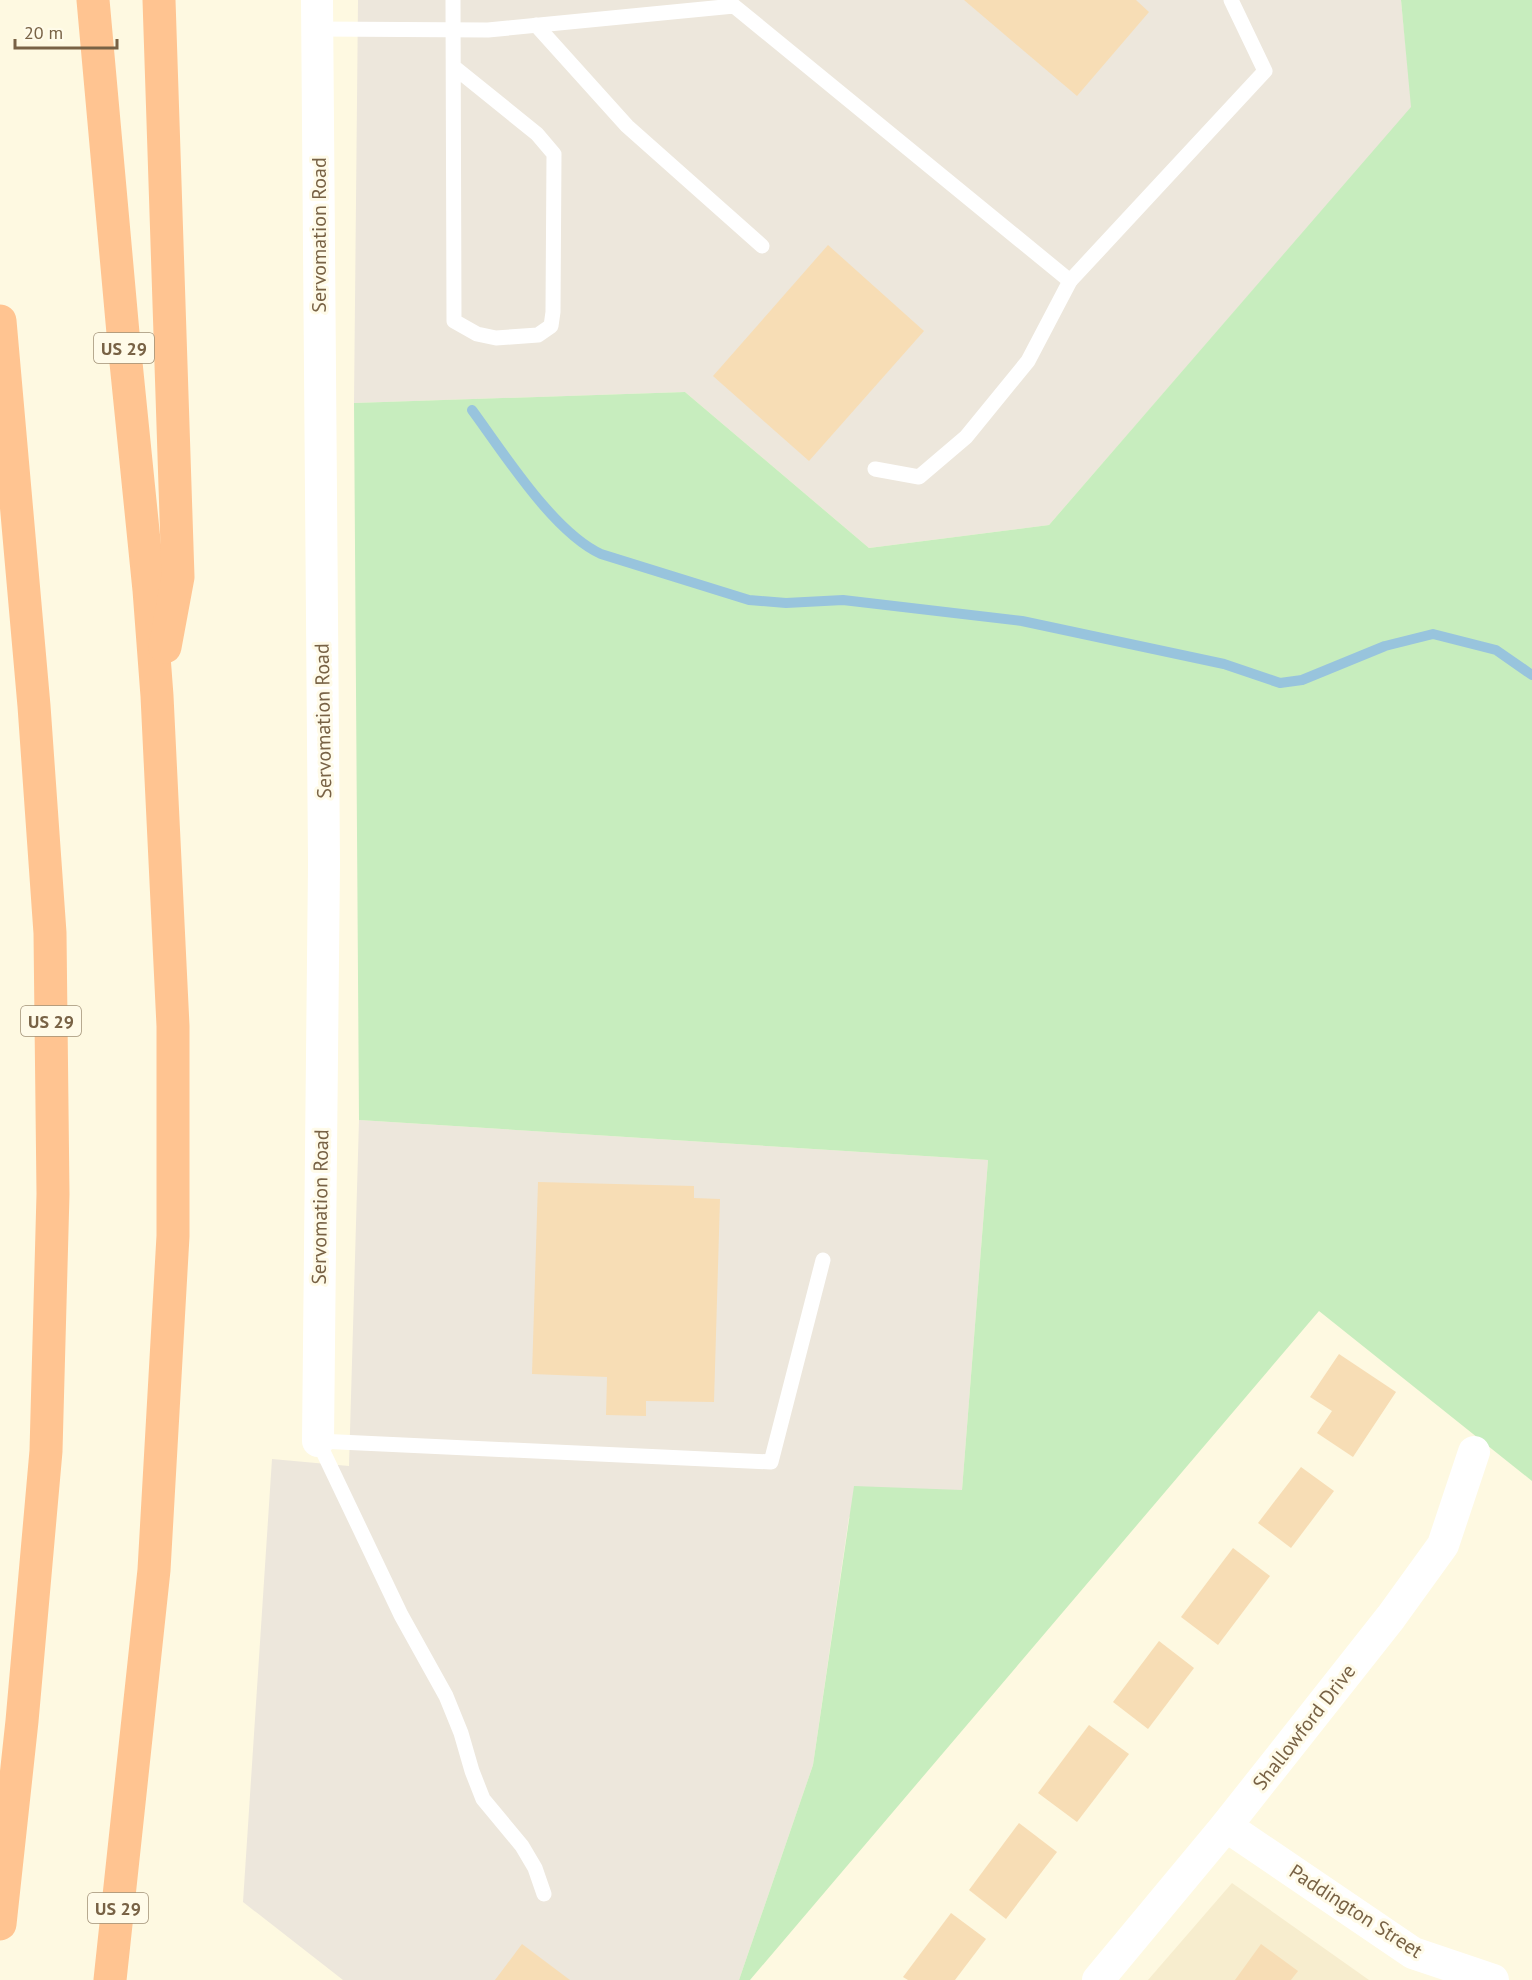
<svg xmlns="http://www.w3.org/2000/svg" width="1532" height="1980" font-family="'PT Sans',sans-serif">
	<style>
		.residential { fill: #f7edce }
		.industrial { fill: #ede7dc }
		.green { fill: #c7edbe }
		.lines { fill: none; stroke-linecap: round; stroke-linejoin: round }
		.stream { stroke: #98c4dd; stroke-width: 10 }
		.building { fill: #f7ddb5 }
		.service { stroke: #fff; stroke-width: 15 }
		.minor { stroke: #fff; stroke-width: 32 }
		.motorway { stroke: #ffc491; stroke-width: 33 }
		.labels { text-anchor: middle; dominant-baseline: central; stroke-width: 6; stroke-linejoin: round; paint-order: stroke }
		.shield { fill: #fffbe9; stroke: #a09076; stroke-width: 1.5 }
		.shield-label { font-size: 18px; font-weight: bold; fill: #786245 }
		.street-label { font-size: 20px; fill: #786245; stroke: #fffbe9 }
	</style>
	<rect width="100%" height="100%" fill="#fef9e1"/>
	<path class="residential" d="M1232 1883 1369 1980H1148Z"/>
	<g class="industrial">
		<path d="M358 0H1401L1412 107 1049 525 869 548 685 392 354 403Z"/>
		<path d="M359 1120 988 1160 962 1490 849 1517 813 1765 739 1980H343L243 1902 272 1459 349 1466Z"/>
	</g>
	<path class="green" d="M1401 0H1532V1481L1319 1311 750 1980H739L813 1765 854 1486 962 1490 988 1160 359 1120 354 403 685 392 869 548 1049 525 1411 107Z"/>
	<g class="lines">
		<path class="stream" d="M472 410C503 452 553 532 601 554L749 600 786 603 843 600 1022 621 1224 664 1280 683 1302 680 1385 646 1433 634 1496 650 1532 675"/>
	</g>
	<g class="building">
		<path d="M964 0H1136L1149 12 1077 96Z"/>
		<path d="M828 245 924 331 809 461 713 376Z"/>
		<path d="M538 1182 694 1186V1198L720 1199 714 1402 646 1401V1416L606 1415 607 1377 532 1374Z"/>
		<path d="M1339 1354 1396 1392 1353 1457 1317 1433 1332 1411 1310 1397Z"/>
		<path d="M1301 1467 1334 1491 1291 1548 1258 1523Z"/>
		<path d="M1233 1548 1270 1576 1218 1645 1181 1617Z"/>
		<path d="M1159 1641 1194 1668 1148 1729 1113 1702Z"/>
		<path d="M1089 1725 1129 1754 1077 1822 1038 1793Z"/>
		<path d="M1019 1823 1057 1852 1006 1919 969 1890Z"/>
		<path d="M951 1913 986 1939 955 1980H908L903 1977Z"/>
		<path d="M522 1944 570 1980H495Z"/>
		<path d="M1261 1944 1298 1971 1291 1980H1235Z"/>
	</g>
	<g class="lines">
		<g class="service">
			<path d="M453 0 454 321 477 334 496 338 538 335 551 326 553 312 554 154 537 134 454 67"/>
			<path d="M536 25 627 126 762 246"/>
			<path d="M317 29 488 30 734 6 1070 281 1265 71 1231 0"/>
			<path d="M875 469 919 477 966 437 1028 361 1070 281"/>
			<path d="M544 1894 535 1868 522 1846 483 1799 472 1771 461 1733 446 1696 401 1615 318 1441 771 1462 823 1260"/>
		</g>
		<g class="minor">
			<path d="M317 0 324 864 318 1441"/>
			<path d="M1226 1826 1413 1953 1493 1980"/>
			<path d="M1098 1980 1226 1826 1391 1617 1443 1545 1474 1452"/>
		</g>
		<g class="motorway">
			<path d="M93 0 123 333 149 590 157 696 173 1026V1236L154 1570 110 1980"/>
			<path d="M159 0 178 577 165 647"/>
			<path d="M0 321 34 706 50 933 53 1194 46 1451 22 1721 0 1924"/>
		</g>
	</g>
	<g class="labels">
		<g class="shield">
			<rect x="94" y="333" width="60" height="30" rx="4.5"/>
			<rect x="21" y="1006" width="60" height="30" rx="4.5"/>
			<rect x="88" y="1893" width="60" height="30" rx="4.5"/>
		</g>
		<g class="shield-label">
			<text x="124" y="348">US 29</text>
			<text x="51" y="1021">US 29</text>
			<text x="118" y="1908">US 29</text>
		</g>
		<g class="street-label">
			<text transform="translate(319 235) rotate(-90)">Servomation Road</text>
			<text transform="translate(323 721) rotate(-91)">Servomation Road</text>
			<text transform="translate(320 1207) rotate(-89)">Servomation Road</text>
			<text transform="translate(1304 1727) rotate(-52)">Shallowford Drive</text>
			<text transform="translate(1356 1911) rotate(33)">Paddington Street</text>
		</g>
	</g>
	<path d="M15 39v9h102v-9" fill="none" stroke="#786245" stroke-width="3"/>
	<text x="24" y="39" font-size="18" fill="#786245" stroke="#fffbe9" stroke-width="4.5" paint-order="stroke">20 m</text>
</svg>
